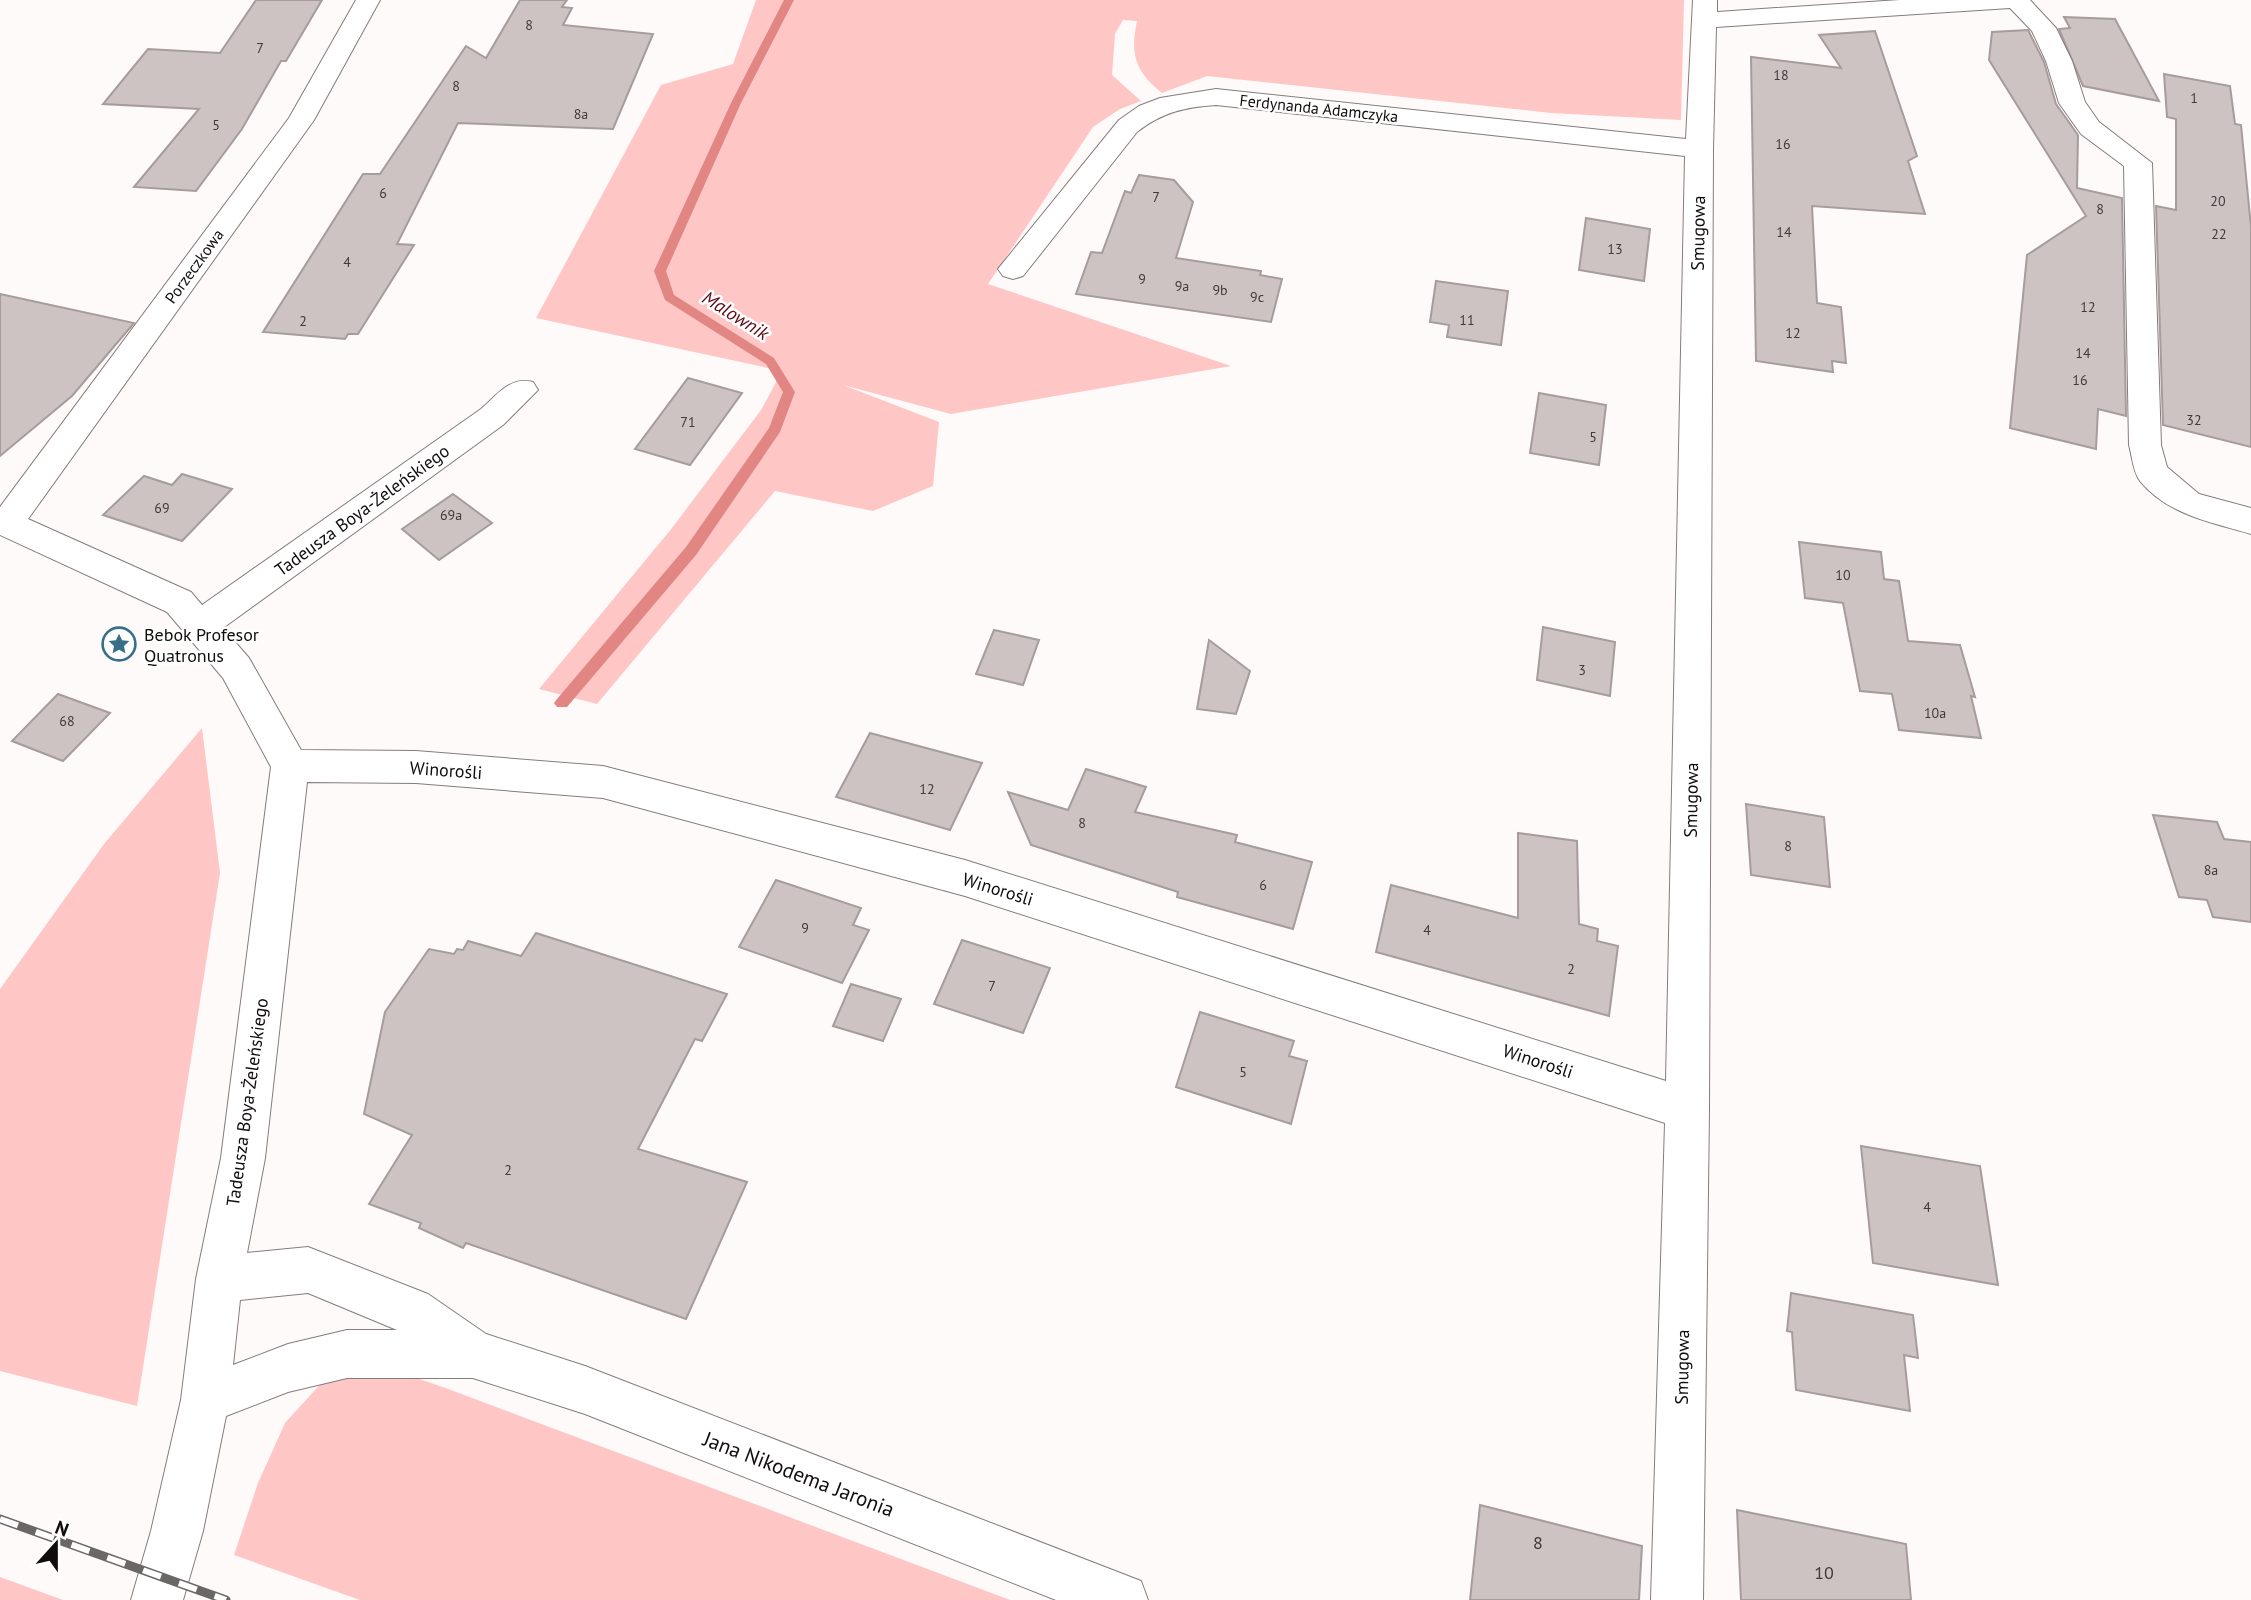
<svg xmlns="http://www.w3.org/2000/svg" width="2251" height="1600" font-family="'PT Sans',sans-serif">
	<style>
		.green { fill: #fec6c4 }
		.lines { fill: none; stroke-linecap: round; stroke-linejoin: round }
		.stream { fill: #e28684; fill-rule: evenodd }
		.building { fill: #cdc3c2; stroke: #a69c9b; stroke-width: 2 }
		.minor-casing { stroke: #857c7b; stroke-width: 2 }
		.minor { fill: #fff; fill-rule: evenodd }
		.rail-casing { stroke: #6b6767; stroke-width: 9 }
		.rail { stroke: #fff; stroke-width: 6; stroke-dasharray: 19; stroke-linecap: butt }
		.labels { text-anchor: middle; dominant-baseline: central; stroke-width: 5; stroke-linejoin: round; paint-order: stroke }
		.number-label { font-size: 14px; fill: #403a3a }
		.far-street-label { font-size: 16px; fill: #110d0d; stroke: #fff }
		.street-label { font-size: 18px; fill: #110d0d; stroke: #fff }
		.poi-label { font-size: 18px; fill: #110d0d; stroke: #fff; text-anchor: start }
		.near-number-label { font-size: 18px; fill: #403a3a }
		.water-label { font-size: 19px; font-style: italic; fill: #5d0914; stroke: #fff }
		.near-street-label { font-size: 21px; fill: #110d0d; stroke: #fff }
	</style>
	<rect width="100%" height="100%" fill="#fffafa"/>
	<g class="green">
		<path d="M756 0H1684L1681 120 1551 113 1207 76 1162 93C1135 71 1130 55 1137 21L1123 20 1115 34 1112 75 1141 101 1120 109 1093 127 988 284 1231 366 951 414 843 385 939 422 933 486 873 511 775 491 597 704 539 689 672 528 761 410 782 371 536 318 661 85 733 64Z"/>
		<path d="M202 728 220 873 137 1406 0 1371V989L104 844Z"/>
		<path d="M385 1367 451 1390 1010 1600H360L234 1555 258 1483 285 1423 326 1378Z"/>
		<path d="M0 1577 63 1600H0Z"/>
	</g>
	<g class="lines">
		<path class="stream" d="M784 0H794L741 103 666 271 674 295 774 358 795 392 780 432 696 555 567 707H557L554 703 557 699 686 547 769 428 783 392 766 364 665 300 654 271 731 103Z"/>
	</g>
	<g class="building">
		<path d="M256 0H322L286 61H281L242 129 196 191 134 187 199 109 103 104 148 49 220 53Z"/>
		<path d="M520 0H567L562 7 572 8 563 25 653 34 613 129 458 123 397 244 414 245 358 334H348L345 339 263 332 363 174H380L466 46 486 58Z"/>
		<path d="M2064 17 2115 19 2159 101 2083 86 2059 29 2070 28Z"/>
		<path d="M2028 30 2044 62 2056 104 2078 135 2077 188 2122 198 2126 416 2098 409 2096 449 2010 428 2027 255 2086 216 1989 60 1992 32Z"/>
		<path d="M1875 31 1917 156 1908 161 1925 214 1812 206 1817 303 1841 307 1846 363 1832 361 1833 372 1756 361 1751 57 1841 68 1819 35Z"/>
		<path d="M2164 74 2230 86 2235 124 2241 125 2251 227V447L2163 425 2156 206 2176 210V119L2167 117Z"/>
		<path d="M1139 175 1174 180 1193 202 1176 258 1261 271 1260 275 1282 279 1271 322 1076 294 1091 252 1102 253 1125 191 1131 193Z"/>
		<path d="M1586 218 1650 229 1644 281 1579 270Z"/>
		<path d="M1436 281 1508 291 1501 345 1447 337 1449 325 1430 322Z"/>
		<path d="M0 294 134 323 72 396 0 456Z"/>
		<path d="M688 378 742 393 690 465 635 449Z"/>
		<path d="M1539 393 1606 405 1599 465 1530 453Z"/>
		<path d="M182 474 232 489 182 541 103 515 144 476 172 485Z"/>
		<path d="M453 494 492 523 439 560 402 529Z"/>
		<path d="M1799 542 1881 552 1884 579 1899 581 1908 641 1960 645 1975 697 1971 696 1981 738 1899 730 1892 694 1860 691 1843 603 1805 598Z"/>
		<path d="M1543 627 1615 642 1610 696 1537 680Z"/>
		<path d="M994 630 1039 640 1023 685 976 674Z"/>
		<path d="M1209 640 1250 671 1236 714 1197 709Z"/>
		<path d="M58 694 110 713 63 761 12 741Z"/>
		<path d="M870 733 982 763 950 830 836 797Z"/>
		<path d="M1086 769 1146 787 1135 812 1237 835 1235 842 1312 862 1293 929 1177 897 1178 892 1031 845 1008 792 1068 810Z"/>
		<path d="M1746 804 1824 817 1830 887 1751 875Z"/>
		<path d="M2153 815 2217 822 2224 839 2251 842V922L2213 917 2207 900 2179 897Z"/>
		<path d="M1518 833 1577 841 1579 924 1598 929 1597 941 1618 946 1609 1016 1376 952 1391 885 1518 918Z"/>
		<path d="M776 880 861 908 853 925 869 930 842 983 739 947Z"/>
		<path d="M536 933 727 994 702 1041 695 1039 638 1149 747 1182 686 1319 466 1243 463 1248 419 1228 421 1223 369 1204 412 1135 364 1114 385 1012 429 949 454 954 457 949 463 950 468 941 521 956Z"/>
		<path d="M962 940 1050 968 1023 1033 934 1004Z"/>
		<path d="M851 984 901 999 883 1041 833 1026Z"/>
		<path d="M1200 1012 1294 1041 1289 1056 1307 1061 1291 1124 1176 1087Z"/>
		<path d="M1861 1146 1980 1166 1998 1285 1873 1263Z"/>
		<path d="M1791 1293 1913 1315 1918 1358 1904 1355 1910 1411 1796 1390 1792 1332 1787 1331Z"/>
		<path d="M1480 1505 1642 1546 1639 1600H1470Z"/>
		<path d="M1737 1510 1906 1544 1911 1600H1741Z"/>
	</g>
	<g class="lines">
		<defs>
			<path id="minor" d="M356 0H380L314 120 28 519 191 592 202 605 481 409C497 395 510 376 533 382L538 390 503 425 223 628 249 658 301 750 416 751 603 766 965 860 1666 1081 1685 156 1216 105C1186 107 1162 112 1137 132L1023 276 1013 279 1003 276 998 269 1119 120 1139 106 1160 98 1216 89 1686 139 1693 0H1717V12L1900 0H2030L2056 28 2072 61 2085 102 2099 122 2152 163 2161 445 2167 467 2199 494 2251 508V534C2211 522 2168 515 2140 481 2133 472 2132 456 2129 445L2124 166 2081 134 2059 103 2046 61 2032 31 2010 8 1716 27 1713 149 1709 1109 1703 1600H1651L1665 1123 965 896 603 798 416 783 307 782 265 1158 247 1253 308 1247 428 1294 486 1334 585 1366 1141 1581 1148 1600H1056L585 1414 473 1378H347L288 1392 226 1416 203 1531 183 1600H131L151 1531 181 1400 196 1279 221 1158 271 767 223 678 167 612 0 535V507L289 118ZM308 1293 397 1330H347L288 1344 233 1365 240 1300Z"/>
		</defs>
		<use href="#minor" class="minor-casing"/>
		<use href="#minor" class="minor"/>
		<defs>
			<path id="rail" d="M0 1519 226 1600"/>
		</defs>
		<use href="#rail" class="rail-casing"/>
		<use href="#rail" class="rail"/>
	</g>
	<defs>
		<symbol id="sight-ring" viewBox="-11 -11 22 22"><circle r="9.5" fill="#fff" stroke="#376f89" stroke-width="1.5"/><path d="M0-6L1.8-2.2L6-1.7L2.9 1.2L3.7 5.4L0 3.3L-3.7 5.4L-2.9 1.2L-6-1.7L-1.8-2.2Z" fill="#376f89"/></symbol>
	</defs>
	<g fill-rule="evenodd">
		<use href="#sight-ring" x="100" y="625" width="38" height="38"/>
	</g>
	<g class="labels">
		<g class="number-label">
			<text x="529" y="25">8</text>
			<text x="260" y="48">7</text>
			<text x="1781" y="75">18</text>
			<text x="456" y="86">8</text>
			<text x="2194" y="98">1</text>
			<text x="581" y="114">8a</text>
			<text x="216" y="125">5</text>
			<text x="1783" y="144">16</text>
			<text x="383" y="193">6</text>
			<text x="1156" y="197">7</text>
			<text x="2218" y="201">20</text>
			<text x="2100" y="209">8</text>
			<text x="1784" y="232">14</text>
			<text x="2219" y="234">22</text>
			<text x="1615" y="249">13</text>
			<text x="347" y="262">4</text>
			<text x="1142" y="279">9</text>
			<text x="1182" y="286">9a</text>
			<text x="1220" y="290">9b</text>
			<text x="1257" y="297">9c</text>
			<text x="2088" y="307">12</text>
			<text x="1467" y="320">11</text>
			<text x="303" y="321">2</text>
			<text x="1793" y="333">12</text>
			<text x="2083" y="353">14</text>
			<text x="2080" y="380">16</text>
			<text x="2194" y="420">32</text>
			<text x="688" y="422">71</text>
			<text x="1593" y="437">5</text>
			<text x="162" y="508">69</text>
			<text x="451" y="515">69a</text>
			<text x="1843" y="575">10</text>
			<text x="1582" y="670">3</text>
			<text x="1935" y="713">10a</text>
			<text x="67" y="721">68</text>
			<text x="927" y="789">12</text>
			<text x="1082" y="823">8</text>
			<text x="1788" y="846">8</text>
			<text x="2211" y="870">8a</text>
			<text x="1263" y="885">6</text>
			<text x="805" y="928">9</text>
			<text x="1427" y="930">4</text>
			<text x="1571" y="969">2</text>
			<text x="992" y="986">7</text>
			<text x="1243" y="1072">5</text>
			<text x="508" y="1170">2</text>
			<text x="1927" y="1207">4</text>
		</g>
		<g class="far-street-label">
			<text transform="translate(1319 108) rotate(6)">Ferdynanda Adamczyka</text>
			<text transform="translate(194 266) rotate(-54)">Porzeczkowa</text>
		</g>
		<g class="street-label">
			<text transform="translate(1698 233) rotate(-89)">Smugowa</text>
			<text transform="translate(362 510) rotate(-36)">Tadeusza Boya-Żeleńskiego</text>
			<text transform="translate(446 770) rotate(4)">Winorośli</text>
			<text transform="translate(1691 800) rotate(-89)">Smugowa</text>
			<text transform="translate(998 889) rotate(17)">Winorośli</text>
			<text transform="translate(1538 1061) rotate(18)">Winorośli</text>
			<text transform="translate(247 1102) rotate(-82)">Tadeusza Boya-Żeleńskiego</text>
			<text transform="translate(1682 1367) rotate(-89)">Smugowa</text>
		</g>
		<g class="poi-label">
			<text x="144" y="634">Bebok Profesor<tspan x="144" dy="21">Quatronus</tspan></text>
		</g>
		<g class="near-number-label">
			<text x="1538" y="1542">8</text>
			<text x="1824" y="1572">10</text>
		</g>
		<g class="water-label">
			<text transform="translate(736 315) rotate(32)">Malownik</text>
		</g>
		<g class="near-street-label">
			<text transform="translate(799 1474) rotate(21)">Jana Nikodema Jaronia</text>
		</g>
	</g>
	<g transform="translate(56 1544) rotate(21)" stroke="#ffffff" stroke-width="5" paint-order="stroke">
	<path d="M0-5L12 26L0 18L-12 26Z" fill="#110d0d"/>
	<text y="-10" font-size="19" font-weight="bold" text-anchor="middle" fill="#110d0d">N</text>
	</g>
</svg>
